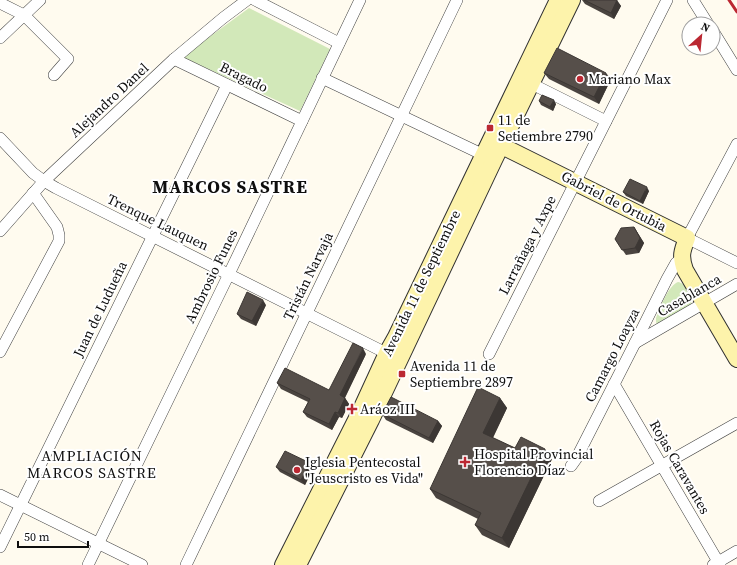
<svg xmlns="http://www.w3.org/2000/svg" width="737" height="565" font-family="'Source Serif 4',serif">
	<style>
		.green { fill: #d2e8b9 }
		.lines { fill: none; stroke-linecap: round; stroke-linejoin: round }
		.minor-casing { stroke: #414141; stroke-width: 12 }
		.secondary-casing { stroke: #303030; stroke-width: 18 }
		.minor { stroke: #fff; stroke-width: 11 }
		.secondary { stroke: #fdf3ab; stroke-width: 16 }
		.rail { stroke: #bb2832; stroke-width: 3 }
		.wall { fill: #4a4440 }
		.shaded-wall { fill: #3c3734 }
		.building { fill: #564f4a; stroke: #3c3734 }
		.poi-dot { fill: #bb2832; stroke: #fff; stroke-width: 1.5 }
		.labels { text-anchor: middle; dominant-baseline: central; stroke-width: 4; stroke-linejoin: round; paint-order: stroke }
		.street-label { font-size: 14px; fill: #0e0e0e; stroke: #fff }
		.poi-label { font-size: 14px; fill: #0e0e0e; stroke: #fff; text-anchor: start }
		.neighbourhood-label { font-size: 15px; letter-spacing: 1px; fill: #0e0e0e; stroke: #fff }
		.district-label { font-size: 18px; font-weight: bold; letter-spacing: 1px; fill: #0e0e0e; stroke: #fff }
	</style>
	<rect width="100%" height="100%" fill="#fffbef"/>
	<g class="green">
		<path d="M249 8 330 49 300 111 182 57Z"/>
		<path d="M678 282C686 283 693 297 691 305L657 324 656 322V318C661 307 667 287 678 282Z"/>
	</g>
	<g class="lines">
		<defs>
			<g id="minor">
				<path d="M255 0 339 43"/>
				<path d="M693 0 708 24"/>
				<path d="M0 3 24 15 68 59 54 75"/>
				<path d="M713 31 737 70"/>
				<path d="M0 38 40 0"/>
				<path d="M174 59 302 121"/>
				<path d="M322 78 490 158"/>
				<path d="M532 84 606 121"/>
				<path d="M0 138 33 173 44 181 56 188 392 356"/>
				<path d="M737 144 687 238 737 263"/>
				<path d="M0 231 44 181 174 59 223 18 247 0"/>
				<path d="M635 343 737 284"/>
				<path d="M0 352 59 241V235L57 227 33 193"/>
				<path d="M489 354 667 0"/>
				<path d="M614 384 720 565"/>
				<path d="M571 466 576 459 635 343 667 279 676 263 682 258"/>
				<path d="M0 495 142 565"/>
				<path d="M599 501 737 423"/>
				<path d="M0 547 227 85"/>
				<path d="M88 565 229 274 360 0"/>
				<path d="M186 565 457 0"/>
				<path d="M713 565 737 551"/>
			</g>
			<g id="secondary">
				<path d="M492 141 687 238C682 251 680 256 685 270L737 359"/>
				<path d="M283 565 359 414 387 353 396 337 558 0"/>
				<path d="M298 565 371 420 494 160 572 0"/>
			</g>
		</defs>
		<use href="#minor" class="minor-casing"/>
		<use href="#secondary" class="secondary-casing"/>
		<use href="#minor" class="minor"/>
		<use href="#secondary" class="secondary"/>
		<path class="rail" d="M729 0 737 12"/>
	</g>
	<g class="wall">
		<path d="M582 0H616L621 6 614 19 585 4Z"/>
		<path d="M544 73 611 79 599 104 549 79Z"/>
		<path d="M539 101 556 104 553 111 541 105Z"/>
		<path d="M649 191 643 204 626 196 623 192Z"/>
		<path d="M634 227 644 243 639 253 626 255 615 239Z"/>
		<path d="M266 305 256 326 241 319 237 314Z"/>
		<path d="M366 354 345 398 349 404 342 418 339 417 332 430 307 417 303 412 308 402 281 389 277 383 329 390Z"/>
		<path d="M500 398 507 408 493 438 515 448 552 459 509 548 482 535 475 525 478 519 436 498 430 489Z"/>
		<path d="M382 414 438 421 442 426 433 443 386 420Z"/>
		<path d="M310 463 313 468 305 485 280 472 276 467Z"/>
	</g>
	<g class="shaded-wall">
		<path d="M617 0 621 6 614 19 611 13Z"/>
		<path d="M606 73 611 79 599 104 594 97Z"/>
		<path d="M554 100 556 104 553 111 550 107Z"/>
		<path d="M647 187 649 191 643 204 640 201Z"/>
		<path d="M634 227 644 243 639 253 635 248Z"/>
		<path d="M263 300 266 305 256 326 252 321Z"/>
		<path d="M363 348 366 354 343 401 340 395Z"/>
		<path d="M345 398 349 404 342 418 338 413Z"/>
		<path d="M500 398 507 408 490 443 483 433Z"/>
		<path d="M335 412 339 417 332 430 329 424Z"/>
		<path d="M438 421 442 426 433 443 429 438Z"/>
		<path d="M545 449 552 459 509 548 502 538Z"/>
		<path d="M310 463 313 468 305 485 301 480Z"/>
	</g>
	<g class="building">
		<path d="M584 0H617L611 13Z"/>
		<path d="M557 48 606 73 594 97 544 73Z"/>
		<path d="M542 95 554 100 550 107 539 101Z"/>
		<path d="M630 179 647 187 640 201 623 192Z"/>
		<path d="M634 227 640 238 635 248 622 250 615 239 621 228Z"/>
		<path d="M247 292 263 300 252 321 237 314Z"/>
		<path d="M353 343 363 348 340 395 345 398 338 413 335 412 329 424 303 412 310 399 277 383 285 368 329 390Z"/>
		<path d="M478 387 500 398 483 433 515 448 521 437 545 449 502 538 475 525 481 513 430 489Z"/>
		<path d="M391 397 438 421 429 438 382 414Z"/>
		<path d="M285 451 310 463 301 480 276 467Z"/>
	</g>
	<g class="poi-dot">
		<circle cx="580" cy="79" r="4"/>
		<rect x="486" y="124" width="8" height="8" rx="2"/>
		<rect x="398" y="370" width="8" height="8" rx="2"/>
		<path d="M350 403h4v4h4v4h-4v4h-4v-4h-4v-4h4z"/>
		<path d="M463 456h4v4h4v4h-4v4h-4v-4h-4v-4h4z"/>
		<circle cx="297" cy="470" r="4"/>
	</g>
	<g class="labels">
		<g class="street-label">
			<text transform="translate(244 77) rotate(26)">Bragado</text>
			<text transform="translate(109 100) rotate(-43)">Alejandro Danel</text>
			<text transform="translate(614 201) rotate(27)">Gabriel de Ortubia</text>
			<text transform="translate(158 222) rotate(26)">Trenque Lauquen</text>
			<text transform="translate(527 245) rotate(-63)">Larrañaga y Axpe</text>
			<text transform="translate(211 276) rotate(-64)">Ambrosio Funes</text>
			<text transform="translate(308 276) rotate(-64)">Tristán Narvaja</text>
			<text transform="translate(421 283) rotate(-64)">Avenida 11 de Septiembre</text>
			<text transform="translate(689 295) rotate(-30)">Casablanca</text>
			<text transform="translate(100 309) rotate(-64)">Juan de Ludueña</text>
			<text transform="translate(612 355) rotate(-63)">Camargo Loayza</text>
			<text transform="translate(680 467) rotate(60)">Rojas Caravantes</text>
		</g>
		<g class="poi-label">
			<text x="588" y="79">Mariano Max</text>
			<text x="498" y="120">11 de<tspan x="498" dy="16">Setiembre 2790</tspan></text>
			<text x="410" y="366">Avenida 11 de<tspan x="410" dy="16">Septiembre 2897</tspan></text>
			<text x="360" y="409">Aráoz III</text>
			<text x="474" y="454">Hospital Provincial<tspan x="474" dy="16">Florencio Díaz</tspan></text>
			<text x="305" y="462">Iglesia Pentecostal<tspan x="305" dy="16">"Jeuscristo es Vida"</tspan></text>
		</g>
		<g class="neighbourhood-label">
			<text x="92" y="455">AMPLIACIÓN<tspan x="92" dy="17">MARCOS SASTRE</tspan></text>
		</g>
		<g class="district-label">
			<text x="230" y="186">MARCOS SASTRE</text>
		</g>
	</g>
	<g transform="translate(701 36) rotate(27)"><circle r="19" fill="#ffffff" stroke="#9f9f9f"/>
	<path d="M0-3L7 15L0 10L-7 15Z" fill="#bb2832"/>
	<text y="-6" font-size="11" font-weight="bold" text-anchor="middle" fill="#0e0e0e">N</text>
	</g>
	<path d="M18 541v6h70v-6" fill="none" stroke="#0e0e0e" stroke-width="2"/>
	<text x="24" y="541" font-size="12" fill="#0e0e0e" stroke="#ffffff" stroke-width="3" paint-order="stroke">50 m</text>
</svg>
